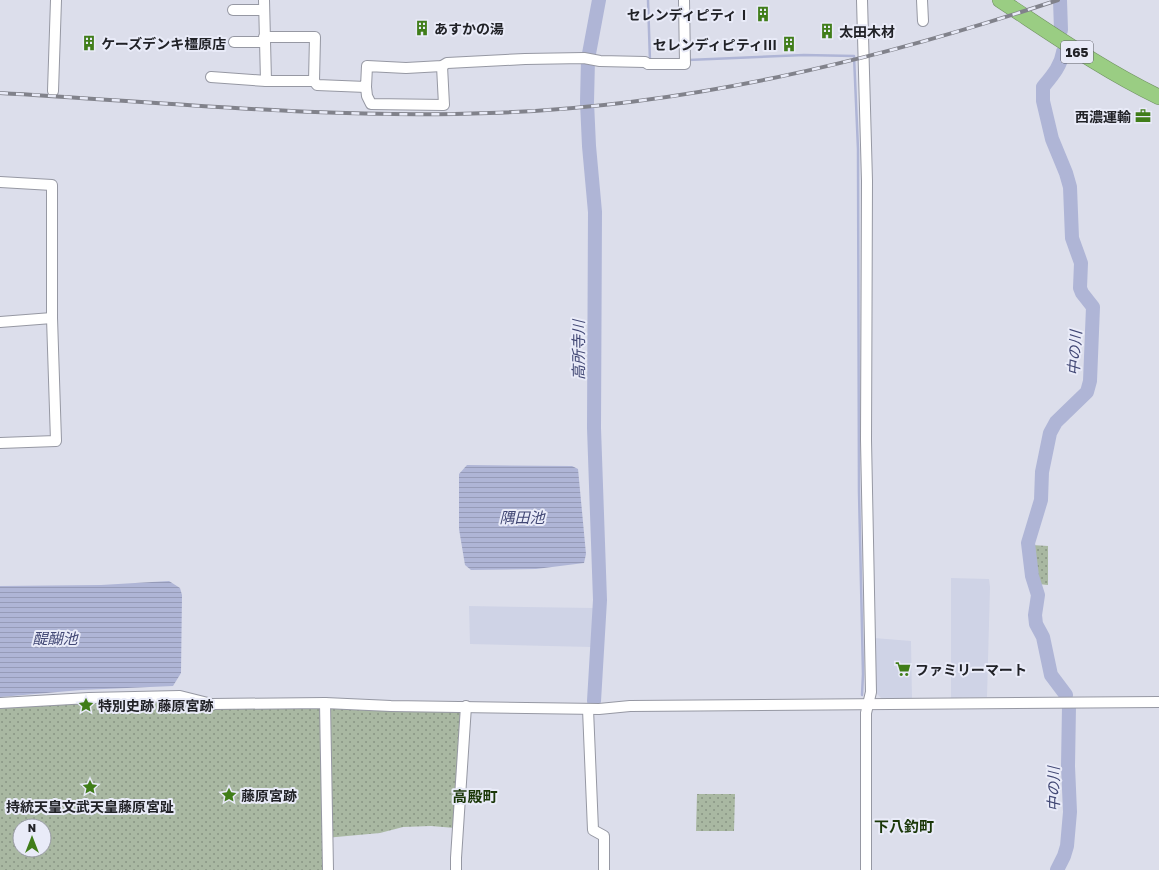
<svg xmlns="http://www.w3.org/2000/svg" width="1159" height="870" font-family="'Golos Text','Noto Sans JP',sans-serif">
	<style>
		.built { fill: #cfd3e6 }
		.grass { fill: url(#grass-dots); fill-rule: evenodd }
		.water { fill: url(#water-rules) }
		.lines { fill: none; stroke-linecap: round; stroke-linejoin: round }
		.stream { stroke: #afb5d6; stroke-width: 2.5 }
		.river { stroke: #afb5d6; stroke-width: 14 }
		.minor-casing { stroke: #9698a3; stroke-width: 12 }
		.highway-casing { stroke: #709163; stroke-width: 16 }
		.minor { stroke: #fff; stroke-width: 10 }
		.highway { stroke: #9acd83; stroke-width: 15 }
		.rail-casing { stroke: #81828b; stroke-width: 4 }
		.rail { stroke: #e9ebf8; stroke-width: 2.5; stroke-dasharray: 8; stroke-linecap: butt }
		.labels { text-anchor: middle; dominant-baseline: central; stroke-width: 4; stroke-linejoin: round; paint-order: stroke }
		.shield { fill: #e9ebf8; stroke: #5d5e66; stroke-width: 1 }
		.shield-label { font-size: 13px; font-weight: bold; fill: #212227 }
		.poi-label { font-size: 14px; font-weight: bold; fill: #212227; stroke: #e9ebf8; text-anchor: start }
		.water-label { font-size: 15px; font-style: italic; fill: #414774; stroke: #e9ebf8 }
		.neighbourhood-label { font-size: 15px; font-weight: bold; fill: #1a3708; stroke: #e9ebf8 }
	</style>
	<defs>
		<pattern id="grass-dots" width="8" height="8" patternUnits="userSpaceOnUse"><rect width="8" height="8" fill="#a9b8a2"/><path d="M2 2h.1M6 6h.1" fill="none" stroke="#899584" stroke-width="1.8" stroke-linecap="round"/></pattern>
		<pattern id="water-rules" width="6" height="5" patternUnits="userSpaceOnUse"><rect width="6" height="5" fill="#afb5d6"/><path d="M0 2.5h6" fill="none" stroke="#969bb8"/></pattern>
	</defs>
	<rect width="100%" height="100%" fill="#dcdeeb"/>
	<g class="built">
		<path d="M951 578 989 579 990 587 987 697 951 698Z"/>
		<path d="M469 606 593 608 591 647 470 644Z"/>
		<path d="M874 638 911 641 912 699H882L875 692Z"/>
	</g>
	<g class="grass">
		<path d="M1032 545 1048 546V585L1038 584 1035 576Z"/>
		<path d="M75 703H181L209 707 460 711 463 714 455 828 431 826 403 827 380 833 325 838V870H0V707ZM20 826H44V850H20Z"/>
		<path d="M697 794H735L734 831H696Z"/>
	</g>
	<g class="water">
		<path d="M467 465 572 466 578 469 586 554 584 563 536 569 471 570 465 565 459 529V474Z"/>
		<path d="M169 581 180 588 182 595 181 673 173 686 81 690 0 697V586L101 585Z"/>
	</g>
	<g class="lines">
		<g class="stream">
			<path d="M648 0 650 61"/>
			<path d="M688 60 804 55 854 56 858 149 859 492 863 674 862 695"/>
		</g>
		<g class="river">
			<path d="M1060 0 1061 30"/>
			<path d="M1063 52C1061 66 1052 76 1043 87V101L1052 139 1066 173 1070 187 1072 238 1081 263 1080 288 1082 293 1093 307 1090 381 1087 392 1056 422 1050 433 1042 472 1041 500 1028 543 1032 576 1038 595 1035 615 1036 624 1043 637 1051 675 1066 695"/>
			<path d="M594 701 600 600 594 428 595 212 589 146 587 102 588 59 599 0"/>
			<path d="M1057 870 1064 856 1067 846 1070 812 1068 766 1069 706"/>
		</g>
		<defs>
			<g id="minor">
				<path d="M264 0 266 81"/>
				<path d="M862 0 867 181 866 440 871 692 866 713V870"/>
				<path d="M922 0 923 21"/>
				<path d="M233 10H264"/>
				<path d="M264 37H315L314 81"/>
				<path d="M234 42H264"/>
				<path d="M211 77 266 81H314L317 85 366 87 367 66 406 68 442 66 447 63 525 59 584 58 600 61 645 62 648 64H685L684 0"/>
				<path d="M366 87 367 96 371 104 444 105 442 66"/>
				<path d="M53 91 56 0"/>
				<path d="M0 182 52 185V318L56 441 0 443"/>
				<path d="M0 322 52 318"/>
				<path d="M0 703 89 698 180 696 212 704 325 703 391 706 599 709 630 706 1159 702"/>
				<path d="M325 703 328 870"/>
				<path d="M588 709 593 830 604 836V870"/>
				<path d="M456 870V858L466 706"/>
			</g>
			<path id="highway" d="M1000 0C1052 34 1103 70 1159 97"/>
		</defs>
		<use href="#minor" class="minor-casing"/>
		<use href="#highway" class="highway-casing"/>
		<use href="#minor" class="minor"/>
		<use href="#highway" class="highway"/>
		<defs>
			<path id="rail" d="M0 93C163 102 326 119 489 113 684 107 874 61 1058 0"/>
		</defs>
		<use href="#rail" class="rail-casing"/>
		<use href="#rail" class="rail"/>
	</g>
	<defs>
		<symbol id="building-bare" viewBox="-9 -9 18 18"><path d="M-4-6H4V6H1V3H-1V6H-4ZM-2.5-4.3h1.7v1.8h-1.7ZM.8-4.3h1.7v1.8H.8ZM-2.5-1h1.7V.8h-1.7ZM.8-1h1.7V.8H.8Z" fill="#407d19" stroke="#e9ebf8" stroke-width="2.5" paint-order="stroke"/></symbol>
		<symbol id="office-bare" viewBox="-9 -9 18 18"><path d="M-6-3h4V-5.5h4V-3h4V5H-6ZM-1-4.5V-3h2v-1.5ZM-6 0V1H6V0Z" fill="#407d19" stroke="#e9ebf8" stroke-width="2.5" paint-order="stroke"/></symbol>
		<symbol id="supermarket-bare" viewBox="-9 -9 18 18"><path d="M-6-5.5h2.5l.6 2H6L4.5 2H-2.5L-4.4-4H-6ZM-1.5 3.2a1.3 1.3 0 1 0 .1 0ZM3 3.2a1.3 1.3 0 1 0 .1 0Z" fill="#407d19" stroke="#e9ebf8" stroke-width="2.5" paint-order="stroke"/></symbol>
		<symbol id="sight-bare" viewBox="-9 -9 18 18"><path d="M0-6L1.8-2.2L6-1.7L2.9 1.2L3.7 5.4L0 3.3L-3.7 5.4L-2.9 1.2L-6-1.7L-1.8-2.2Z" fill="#407d19" stroke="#e9ebf8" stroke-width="2.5" paint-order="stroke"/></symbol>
	</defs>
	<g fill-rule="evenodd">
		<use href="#building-bare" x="752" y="3" width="22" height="22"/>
		<use href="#building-bare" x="411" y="17" width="22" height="22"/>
		<use href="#building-bare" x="816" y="20" width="22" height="22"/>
		<use href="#building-bare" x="78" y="32" width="22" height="22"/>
		<use href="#building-bare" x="778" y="33" width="22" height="22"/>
		<use href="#office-bare" x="1132" y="105" width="22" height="22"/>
		<use href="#supermarket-bare" x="892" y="658" width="22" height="22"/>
		<use href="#sight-bare" x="75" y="694" width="22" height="22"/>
		<use href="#sight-bare" x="79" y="776" width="22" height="22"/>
		<use href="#sight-bare" x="218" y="784" width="22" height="22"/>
	</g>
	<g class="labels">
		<rect class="shield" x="1061" y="41" width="32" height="22" rx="3"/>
		<g class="shield-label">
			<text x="1077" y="52">165</text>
		</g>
		<g class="poi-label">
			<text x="751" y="14" text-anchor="end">セレンディピティⅠ</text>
			<text x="434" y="28">あすかの湯</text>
			<text x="839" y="31">太田木材</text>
			<text x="101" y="43">ケーズデンキ橿原店</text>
			<text x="777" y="44" text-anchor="end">セレンディピティⅢ</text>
			<text x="1131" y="116" text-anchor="end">西濃運輸</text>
			<text x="915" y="669">ファミリーマート</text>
			<text x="98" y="705">特別史跡 藤原宮跡</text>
			<text x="241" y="795">藤原宮跡</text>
			<text x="90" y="806" text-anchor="middle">持統天皇文武天皇藤原宮趾</text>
		</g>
		<g class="water-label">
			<text transform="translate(578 350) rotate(-90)">高所寺川</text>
			<text transform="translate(1074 353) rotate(-87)">中の川</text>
			<text x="522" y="517">隅田池</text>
			<text x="55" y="638">醍醐池</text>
			<text transform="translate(1053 789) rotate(-90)">中の川</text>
		</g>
		<g class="neighbourhood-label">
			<text x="475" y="796">高殿町</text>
			<text x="904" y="826">下八釣町</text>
		</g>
	</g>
	<g transform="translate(32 838)"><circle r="19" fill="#e9ebf8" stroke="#999ba4"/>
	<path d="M0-3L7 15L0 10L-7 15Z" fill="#407d19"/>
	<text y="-6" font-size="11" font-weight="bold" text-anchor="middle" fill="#212227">N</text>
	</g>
</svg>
